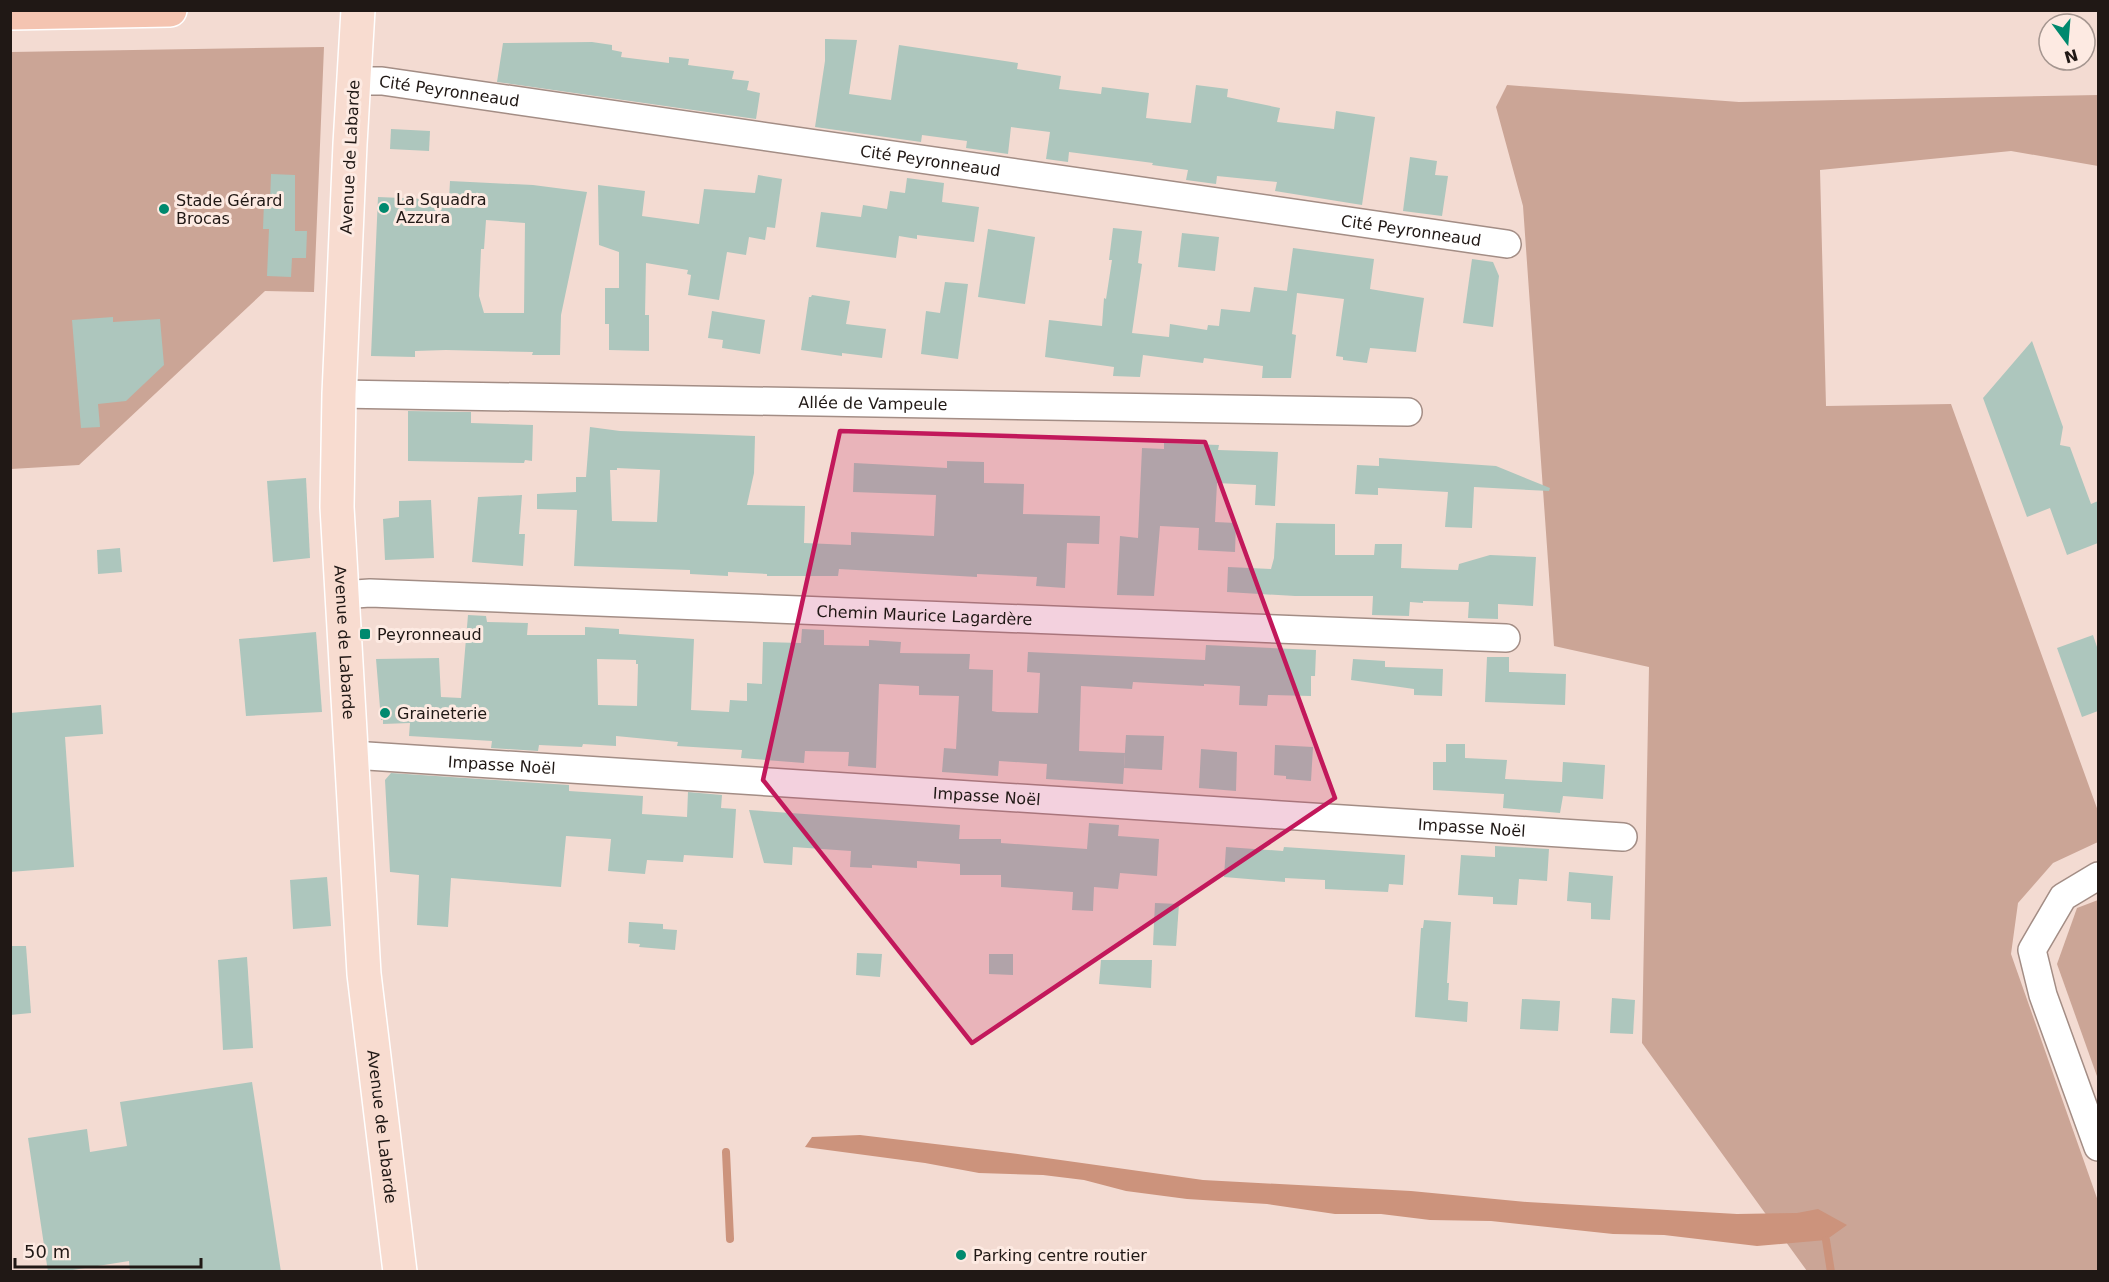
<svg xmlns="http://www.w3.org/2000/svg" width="2109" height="1282" font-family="'DejaVu Sans',sans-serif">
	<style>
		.green { fill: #cba596 }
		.water { fill: #cc937c }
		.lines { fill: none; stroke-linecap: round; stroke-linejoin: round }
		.stream { stroke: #cc937c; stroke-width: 8 }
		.building { fill: #adc6bd; fill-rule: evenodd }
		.minor-casing { stroke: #a38d85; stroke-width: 30 }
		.major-casing { stroke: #fff; stroke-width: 36 }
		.highway-casing { stroke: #fff; stroke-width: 36 }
		.minor { stroke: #fff; stroke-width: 27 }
		.major { stroke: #f8dcd0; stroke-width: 33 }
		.highway { stroke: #f4c4b1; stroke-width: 33 }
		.marked { fill: #c2185b; fill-opacity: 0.2; stroke: #c2185b; stroke-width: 4.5; stroke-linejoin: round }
		.poi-dot { fill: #00896e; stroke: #fdeae2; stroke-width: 2 }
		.labels { text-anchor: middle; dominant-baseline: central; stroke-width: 6; stroke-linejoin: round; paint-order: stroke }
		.street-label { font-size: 16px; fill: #201815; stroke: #fdeae2 }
		.poi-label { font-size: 16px; fill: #201815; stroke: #fdeae2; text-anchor: start }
	</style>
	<rect width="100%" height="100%" fill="#f3dbd2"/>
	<g class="green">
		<path d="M324 47 314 292 265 291 79 465 11 469V52Z"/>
		<path d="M1507 85 1739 102 2098 95V166L2011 151 1820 170 1826 406 1951 404 2098 811V842L2053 863 2018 903 2011 954 2098 1201V1271H1807L1642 1043 1649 667 1554 646 1523 206 1496 107Z"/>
		<path d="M2098 900V1079L2057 964 2077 908Z"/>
	</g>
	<path class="water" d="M860 1135 1010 1153 1203 1180 1411 1191 1527 1202 1737 1214 1797 1213 1818 1209 1847 1225 1826 1240 1757 1246 1664 1235 1613 1234 1491 1221 1430 1220 1381 1214H1335L1267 1204 1187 1199 1126 1191 1084 1180 1043 1175 979 1173 925 1163 805 1147 812 1137Z"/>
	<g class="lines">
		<g class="stream">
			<path d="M726 1152 730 1239"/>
			<path d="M1826 1240 1831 1272"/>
		</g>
	</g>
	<g class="building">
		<path d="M825 39 857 40 849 94 891 100 899 45 1018 63 1017 69 1061 76 1059 89 1101 94 1102 87 1149 93 1146 118 1191 123 1196 85 1228 89 1227 97 1280 108 1277 122 1334 129 1336 111 1375 117 1362 205 1275 191 1277 182 1217 176 1216 184 1186 180 1188 170 1152 165 1153 163 1069 152 1068 162 1046 159 1050 132 1011 127 1008 154 966 148 967 141 922 135 921 142 815 127 825 61Z"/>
		<path d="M592 42 612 45V50L622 52 621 57 669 63V57L689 59 688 65 734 71 732 79 749 81 747 90 760 93 756 119 497 82 503 43Z"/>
		<path d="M391 129 430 131 429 151 390 149Z"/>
		<path d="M1410 157 1437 161 1435 175 1448 176 1442 216 1403 211Z"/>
		<path d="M271 174 295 175V231H307L306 258H292L291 277 267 276 269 229H263L264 202 270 203Z"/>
		<path d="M758 175 782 179 775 228 767 227 765 240 749 237 746 255 727 252 719 300 688 295 691 275 687 274 688 270 646 263 645 315H649V351L609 350V324H605V288H619V252L599 245 598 185 645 191 642 216 699 224 704 189 755 193Z"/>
		<path d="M907 178 944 183 942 202 979 207 974 242 917 235V239L899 236 896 258 816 247 821 212 861 217 863 205 887 209 890 191 905 193Z"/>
		<path d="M450 181 533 185 587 192 561 315 560 355H532L533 352 446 350 415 351V357L371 356 378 197 449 200ZM486 220 525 223 524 313H484L479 296 481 249H484Z"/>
		<path d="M1113 228 1142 231 1138 263 1142 264 1132 333 1169 337 1170 324 1207 330 1208 325 1219 326 1221 309 1250 312 1254 287 1287 291 1293 248 1374 259 1370 289 1424 298 1416 352 1370 348 1367 363 1343 360V357L1336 356 1344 299 1297 293 1292 334 1296 335 1291 378H1262L1263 366 1204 358 1203 363 1143 355 1140 377 1113 376 1114 367 1045 357 1049 320 1102 326 1104 298 1106 299 1112 260H1109Z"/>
		<path d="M988 229 1035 237 1025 304 978 297Z"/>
		<path d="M1182 233 1219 237 1215 271 1178 267Z"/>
		<path d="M1472 259 1493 262 1499 276 1493 327 1463 323Z"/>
		<path d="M945 282 968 284 958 359 921 354 926 311 940 313Z"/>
		<path d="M812 295 850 301 846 324 886 329 882 358 842 353V356L801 350 809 297H811Z"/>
		<path d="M712 311 765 320 760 354 722 348 723 340 708 338Z"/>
		<path d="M113 317V322L160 319 164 365 126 401 98 404 100 427 81 428 72 320Z"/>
		<path d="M2032 341 2063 427 2060 445 2070 447 2091 504 2098 501V543L2067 555 2050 508 2027 517 1983 398Z"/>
		<path d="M408 411 471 412V423L533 425 532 461 525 460 524 463 408 461Z"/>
		<path d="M590 427 620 431 755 436 754 473 747 505 805 506 804 543 851 545V532L934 536 936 495 853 492 854 463 947 468V461L984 462V483L1024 484 1023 514 1100 516 1099 544 1067 543 1065 588 1036 586 1037 577 977 574V577L839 569 838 576H767V574L728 572V576L690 574V570L574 566 577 510 537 509V494L576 492V477H586ZM617 468 660 470 657 522 612 521 610 470H617Z"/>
		<path d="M1164 443 1219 445 1218 450 1278 452 1275 506 1255 505 1256 485 1217 483 1215 522 1236 523 1235 552 1198 550 1199 528 1160 526 1154 596 1117 595 1120 536 1138 538 1142 448 1164 449Z"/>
		<path d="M1379 458 1496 466 1550 488 1549 491 1474 487 1472 528 1445 527 1448 492 1378 488V495L1355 494 1357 465 1379 466Z"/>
		<path d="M306 478 310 558 273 562 267 481Z"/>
		<path d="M522 495 519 534H525L523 566 472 562 478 497Z"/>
		<path d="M431 500 434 558 385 560 383 519 399 517V501Z"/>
		<path d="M1276 523 1335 524V555H1374L1375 544H1402L1401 568 1458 570 1459 564 1490 555 1536 557 1533 606 1498 604V619L1468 618 1469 602 1423 601V603L1410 602 1409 616 1372 615 1373 596H1295L1227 592 1228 567 1271 569 1274 558Z"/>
		<path d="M120 548 122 572 98 574 97 550Z"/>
		<path d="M468 615 486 616 487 622 528 623 527 635H585V627L619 629V634L694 639 691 710 729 712 730 700 747 701V683L762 684 763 642 801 643 802 629 824 630V645L869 646V640L901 642 900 653 970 654 969 669 993 670 992 711 997 712 1038 713 1040 673 1027 672 1028 652 1205 660 1206 645 1316 650 1315 676H1311V696L1268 695 1267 706 1239 705 1240 686 1204 684V686L1133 682 1132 689 1081 686 1079 751 1125 753 1123 784 1046 779 1047 764 999 761 998 776 942 772 944 748 956 749 959 696 919 695V686L879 684 876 768 848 766 849 752 805 751 804 763 741 758 742 750 677 746 678 742 616 736V746L583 744 582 747 539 745 538 751 491 748 492 741 409 736 410 723 383 724V720H381L376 659 439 658 441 697 461 698ZM597 659 636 660V664H638L637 706 598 705Z"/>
		<path d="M316 632 322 712 246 716 239 639Z"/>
		<path d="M2093 635 2098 650V711L2082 717 2057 648Z"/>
		<path d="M1487 657H1509V672L1566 674 1565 705 1485 702Z"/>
		<path d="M1353 659 1385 661V667L1443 669 1442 696 1414 695V689L1351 680Z"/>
		<path d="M101 705 103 734 65 737 74 867 10 872V713Z"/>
		<path d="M1126 735 1164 736 1162 770 1124 768Z"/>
		<path d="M1446 744H1465V758L1507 760 1505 779 1562 782 1563 762 1605 765 1603 799 1563 796 1560 813 1503 808 1504 794 1433 790V762H1446Z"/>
		<path d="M1275 745 1313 747 1311 781 1286 779V776L1274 775Z"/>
		<path d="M1201 749 1237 752 1236 791 1199 788Z"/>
		<path d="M391 773 569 785V791L643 796 642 814 687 817 688 792 722 795 721 808 736 809 733 858 684 855 683 862 647 860 645 874 608 871 611 839 566 836 561 887 451 878 448 927 417 925 419 875 390 872 385 780Z"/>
		<path d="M749 810 960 825 959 839H1001V843L1087 849 1089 823 1119 825 1118 836 1159 839 1157 876 1120 873 1118 889 1094 887 1093 911 1072 910 1073 892 1001 887V875H960V864L917 861V868L872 865V868L850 867 851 851 793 847 792 865 764 863Z"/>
		<path d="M1495 846 1549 849 1547 881 1519 879 1517 905 1493 904V897L1458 895 1461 855 1495 857Z"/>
		<path d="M1226 847 1283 851 1284 847 1405 855 1403 885 1389 884 1388 892 1325 889V880L1285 878V882L1224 877Z"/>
		<path d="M1569 872 1613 876 1610 920 1591 919V903L1567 901Z"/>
		<path d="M327 877 331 926 293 929 290 880Z"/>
		<path d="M1155 903 1179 904 1176 946 1153 945Z"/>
		<path d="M1424 920 1451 922 1447 983H1449L1448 1000 1468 1002 1467 1022 1415 1017 1421 928H1423Z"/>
		<path d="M629 922 663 924V929L677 930 675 950 639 947 640 944 628 943Z"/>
		<path d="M10 946H26L31 1013 10 1015Z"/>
		<path d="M857 953 882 954 880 977 856 975Z"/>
		<path d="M989 954H1013V975L989 974Z"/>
		<path d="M247 957 253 1048 223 1050 218 960Z"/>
		<path d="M1101 960H1152L1151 988 1099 984Z"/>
		<path d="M1612 998 1635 1000 1633 1034 1610 1033Z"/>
		<path d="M1522 999 1560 1001 1558 1031 1520 1029Z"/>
		<path d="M252 1082 281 1272H130L129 1261 60 1272H48L28 1138 87 1129 90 1152 127 1146 120 1102Z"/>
	</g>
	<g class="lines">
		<defs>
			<g id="minor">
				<path id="s1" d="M354 81H382L1507 244"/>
				<path id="s2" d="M339 394 1408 412"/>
				<path id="s3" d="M341 595 370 593 1506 638"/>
				<path id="s4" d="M352 755 1623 837"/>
				<path d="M2098 876 2063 897 2032 950 2043 995 2098 1147"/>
			</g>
			<g id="major">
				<path id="s5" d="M358 10 350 144 339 394 337 507 364 974 400 1272"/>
			</g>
			<path id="highway" d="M10 13 170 10"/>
		</defs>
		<use href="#minor" class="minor-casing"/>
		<use href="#major" class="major-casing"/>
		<use href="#highway" class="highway-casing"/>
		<use href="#minor" class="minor"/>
		<use href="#major" class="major"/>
		<use href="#highway" class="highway"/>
	</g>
	<path class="marked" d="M840 431 1205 442 1335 798 972 1043 763 780Z"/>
	<g class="poi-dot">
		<circle cx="384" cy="208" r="6"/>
		<circle cx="164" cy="209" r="6"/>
		<rect x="359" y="628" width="12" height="12" rx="3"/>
		<circle cx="385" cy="713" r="6"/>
		<circle cx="961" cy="1255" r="6"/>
	</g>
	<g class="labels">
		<g class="street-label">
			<text stroke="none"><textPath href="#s1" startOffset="96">Cité Peyronneaud</textPath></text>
			<text transform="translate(350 157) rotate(-87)">Avenue de Labarde</text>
			<text stroke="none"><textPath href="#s1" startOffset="582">Cité Peyronneaud</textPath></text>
			<text stroke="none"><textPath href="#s1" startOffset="1068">Cité Peyronneaud</textPath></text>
			<text stroke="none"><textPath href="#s2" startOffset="534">Allée de Vampeule</textPath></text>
			<text stroke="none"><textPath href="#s3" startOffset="584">Chemin Maurice Lagardère</textPath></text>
			<text stroke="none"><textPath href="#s5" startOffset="633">Avenue de Labarde</textPath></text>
			<text stroke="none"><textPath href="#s4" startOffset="150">Impasse Noël</textPath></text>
			<text stroke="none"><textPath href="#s4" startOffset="636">Impasse Noël</textPath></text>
			<text stroke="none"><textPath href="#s4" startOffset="1122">Impasse Noël</textPath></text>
			<text stroke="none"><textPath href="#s5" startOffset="1119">Avenue de Labarde</textPath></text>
		</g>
		<g class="poi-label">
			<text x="396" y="199">La Squadra<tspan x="396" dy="18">Azzura</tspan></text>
			<text x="176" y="200">Stade Gérard<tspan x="176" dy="18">Brocas</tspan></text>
			<text x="377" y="634">Peyronneaud</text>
			<text x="397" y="713">Graineterie</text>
			<text x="973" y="1255">Parking centre routier</text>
		</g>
	</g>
	<rect width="2109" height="1282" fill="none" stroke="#201815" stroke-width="24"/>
	<g transform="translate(2067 42) rotate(164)"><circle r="28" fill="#fdeae2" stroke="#a59690" stroke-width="1.5"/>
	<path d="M0-4.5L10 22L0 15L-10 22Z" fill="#00896e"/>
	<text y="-9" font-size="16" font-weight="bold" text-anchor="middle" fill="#201815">N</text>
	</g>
	<path d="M15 1258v9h186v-9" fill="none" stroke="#201815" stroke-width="3"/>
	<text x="24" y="1258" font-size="18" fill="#201815" stroke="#fdeae2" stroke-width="4.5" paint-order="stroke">50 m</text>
</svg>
